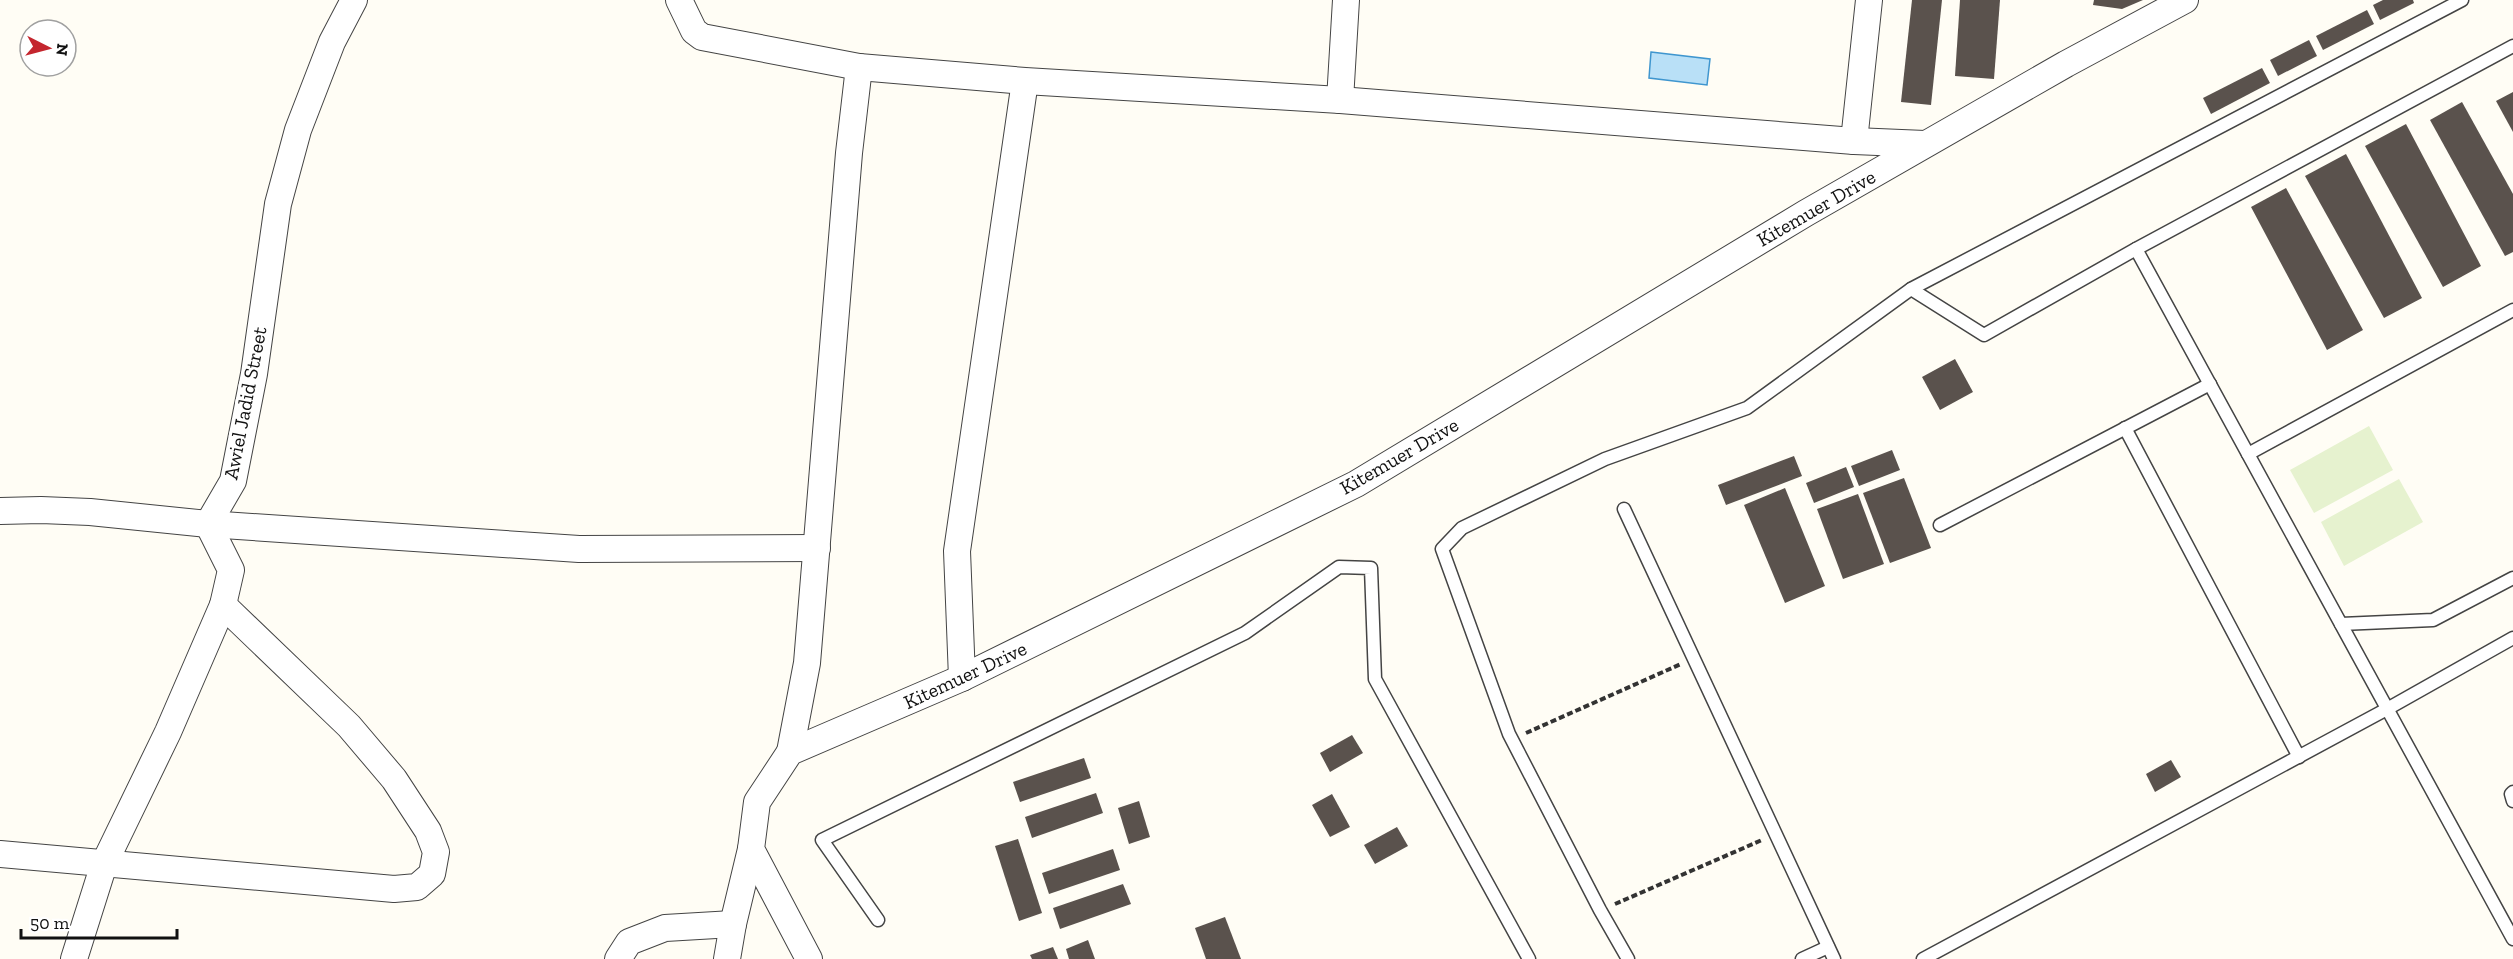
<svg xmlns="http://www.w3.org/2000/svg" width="2513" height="959" font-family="'Zilla Slab',serif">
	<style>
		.pitch { fill: #e6f2cf }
		.water { fill: #b9e0f7; stroke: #3f96cf; stroke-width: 1.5 }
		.building { fill: #5a524d }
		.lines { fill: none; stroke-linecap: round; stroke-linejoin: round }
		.service-casing { stroke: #444; stroke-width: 15 }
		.minor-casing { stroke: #444; stroke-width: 28 }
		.path { stroke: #333; stroke-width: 4; stroke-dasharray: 6 3; stroke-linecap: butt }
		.service { stroke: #fff; stroke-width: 12 }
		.minor { stroke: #fff; stroke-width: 26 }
		.labels { text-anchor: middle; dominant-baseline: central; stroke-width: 6; stroke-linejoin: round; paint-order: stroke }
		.street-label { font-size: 20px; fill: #111; stroke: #fff }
	</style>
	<rect width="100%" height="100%" fill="#fffdf5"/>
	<g class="pitch">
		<path d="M2369 426 2393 470 2314 513 2290 470Z"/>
		<path d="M2399 479 2423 522 2344 566 2321 522Z"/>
	</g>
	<path class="water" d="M1651 52 1710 59 1707 85 1649 78Z"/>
	<g class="building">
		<path d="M1912 0H1942L1931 105 1901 102Z"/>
		<path d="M1960 0H2000L1994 79 1955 76Z"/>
		<path d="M2094 0H2143L2122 9 2093 5Z"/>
		<path d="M2383 0H2413L2414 3 2380 20 2373 5Z"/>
		<path d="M2367 10 2374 24 2323 50 2316 36Z"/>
		<path d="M2309 40 2317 56 2278 76 2270 60Z"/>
		<path d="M2262 68 2270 83 2211 114 2203 98Z"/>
		<path d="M2513 92V132L2496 101Z"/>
		<path d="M2462 102 2513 194V252L2505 256 2430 120Z"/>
		<path d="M2406 124 2481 266 2443 287 2365 146Z"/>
		<path d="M2346 154 2422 298 2384 318 2305 176Z"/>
		<path d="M2286 188 2363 330 2327 350 2251 207Z"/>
		<path d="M1955 359 1973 392 1940 410 1922 377Z"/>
		<path d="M1892 450 1900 470 1859 486 1851 466Z"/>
		<path d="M1794 456 1802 476 1726 505 1718 485Z"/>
		<path d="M1846 467 1854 487 1814 503 1806 483Z"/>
		<path d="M1904 478 1931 548 1890 563 1863 493Z"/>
		<path d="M1785 488 1825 586 1785 603 1744 505Z"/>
		<path d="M1858 494 1884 564 1843 579 1817 509Z"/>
		<path d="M1352 735 1363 753 1330 772 1320 753Z"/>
		<path d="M1084 758 1091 778 1020 802 1013 782Z"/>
		<path d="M2171 760 2181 777 2155 792 2146 774Z"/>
		<path d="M1096 793 1103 813 1032 838 1025 817Z"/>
		<path d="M1332 794 1350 827 1330 837 1312 805Z"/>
		<path d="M1139 801 1150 837 1129 844 1118 808Z"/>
		<path d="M1397 827 1408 846 1375 864 1364 845Z"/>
		<path d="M1018 839 1042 913 1019 921 995 846Z"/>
		<path d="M1113 849 1120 870 1049 894 1042 873Z"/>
		<path d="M1123 884 1131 904 1060 929 1053 908Z"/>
		<path d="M1225 917 1241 959H1206L1195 928Z"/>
		<path d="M1088 940 1095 959H1069L1066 949Z"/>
		<path d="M1053 947 1058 959H1032L1030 955Z"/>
	</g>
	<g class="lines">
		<defs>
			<g id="service">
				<path d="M2136 249 2513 939"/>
				<path d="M1911 289 1984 335 2136 249 2513 46"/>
				<path d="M2125 428 2299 757"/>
				<path d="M2248 454 2513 310"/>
				<path d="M1624 509 1834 959"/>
				<path d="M1940 525 2210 384"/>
				<path d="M2341 624 2433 620 2513 578"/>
				<path d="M2513 792 2511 794 2513 801"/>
				<path d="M878 920 822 840 1245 633 1339 567 1371 568 1375 679 1529 959"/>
				<path d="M1628 959 1600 910 1509 734 1442 549 1462 528 1605 459 1747 408 1911 289 2462 0"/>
				<path d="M1802 959 1828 947"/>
				<path d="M1923 959 2387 709 2513 638"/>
			</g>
			<g id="minor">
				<path d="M679 0 694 31 702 37 859 67 1025 81 1340 100 1854 141 1925 144"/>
				<path d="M1340 100 1346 0"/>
				<path d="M1854 141 1869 0"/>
				<path d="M0 511 41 510 90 512 208 524 579 549 817 548"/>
				<path d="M208 524 233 481 254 374 278 204 298 130 332 42 354 0"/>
				<path d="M962 678 957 551 1025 81"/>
				<path d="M790 752 807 663 849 153 859 67"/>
				<path d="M0 854 394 889 417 887 432 874 436 852 428 831 394 779 349 726 223 605"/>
				<path d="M74 959 104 864 168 732 223 605 231 570 208 524"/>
				<path d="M618 959 629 942 665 928 733 924"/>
				<path d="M727 959 733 924 751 849"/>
				<path d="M809 959 751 849 757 802 790 752 962 678 1356 484 1806 213 2066 64 2185 0"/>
			</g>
		</defs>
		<use href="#service" class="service-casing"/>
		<use href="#minor" class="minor-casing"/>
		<g class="path">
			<path d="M1526 733 1681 664"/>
			<path d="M1615 904 1762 840"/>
		</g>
		<use href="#service" class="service"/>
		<use href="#minor" class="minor"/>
	</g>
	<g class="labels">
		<g class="street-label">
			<text transform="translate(1816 208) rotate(-30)">Kitemuer Drive</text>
			<text transform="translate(245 403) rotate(-79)">Awiel Jadid Street</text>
			<text transform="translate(1399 456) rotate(-30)">Kitemuer Drive</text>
			<text transform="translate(965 675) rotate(-25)">Kitemuer Drive</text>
		</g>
	</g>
	<g transform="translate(48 48) rotate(96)"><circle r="28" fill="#ffffff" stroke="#a0a0a0" stroke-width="1.5"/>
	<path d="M0-4.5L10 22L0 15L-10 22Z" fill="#c4262e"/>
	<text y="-9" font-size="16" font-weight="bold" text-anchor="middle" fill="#111111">N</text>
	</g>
	<path d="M21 929v9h156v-9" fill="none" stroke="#111111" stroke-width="3"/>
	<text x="30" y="929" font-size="18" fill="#111111" stroke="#ffffff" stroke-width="4.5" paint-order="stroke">50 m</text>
</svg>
